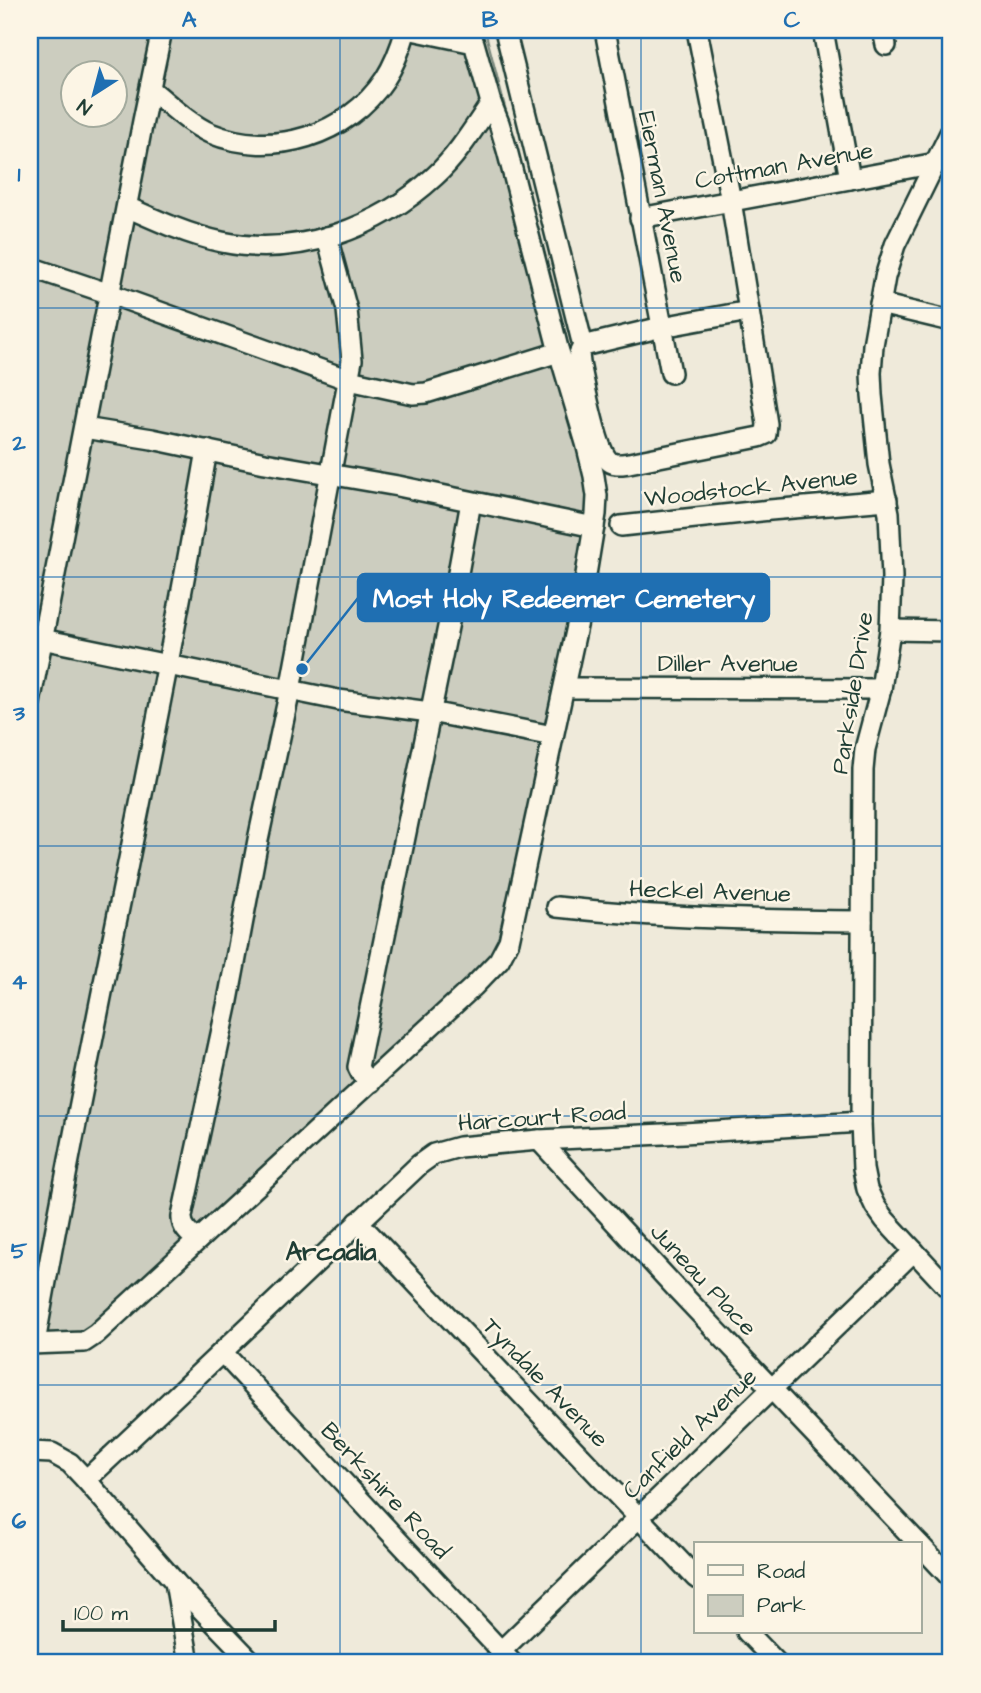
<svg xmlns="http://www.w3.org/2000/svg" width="981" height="1693" font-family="'Architects Daughter',sans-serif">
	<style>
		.green { fill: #cccdbf; stroke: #76857a; stroke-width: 2; fill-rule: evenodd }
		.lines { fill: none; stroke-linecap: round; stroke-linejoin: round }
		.minor-casing { stroke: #1f3d34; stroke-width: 24 }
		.minor { stroke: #fcf5e5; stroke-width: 19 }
		.grid { fill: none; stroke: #1f6fb2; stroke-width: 2; stroke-opacity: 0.55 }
		.labels { text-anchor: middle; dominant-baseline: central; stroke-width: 5; stroke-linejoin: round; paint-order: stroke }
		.street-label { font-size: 24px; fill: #1f3d34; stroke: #fcf5e5 }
		.neighbourhood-label { font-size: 26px; font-weight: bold; fill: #1f3d34; stroke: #fcf5e5 }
		.leader { fill: none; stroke: #1f6fb2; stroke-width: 2.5 }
		.callout-dot { fill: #1f6fb2; stroke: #fcf5e5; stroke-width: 2.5 }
		.callout { fill: #1f6fb2; stroke: #1f6fb2; stroke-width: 2.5 }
		.callout-label { font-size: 26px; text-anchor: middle; font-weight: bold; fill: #fff }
		.neatline { fill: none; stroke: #1f6fb2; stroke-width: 2.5 }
		.grid-label { font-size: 23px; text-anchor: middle; font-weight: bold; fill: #1f6fb2 }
	</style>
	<rect width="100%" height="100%" fill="#efeada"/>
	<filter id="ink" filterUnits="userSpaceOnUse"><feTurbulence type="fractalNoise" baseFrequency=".0143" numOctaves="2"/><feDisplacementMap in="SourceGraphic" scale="14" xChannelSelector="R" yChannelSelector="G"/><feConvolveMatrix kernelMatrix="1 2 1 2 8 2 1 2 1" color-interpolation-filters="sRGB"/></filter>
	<g filter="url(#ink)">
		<path class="green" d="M30 30H485L523 176 598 458 562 719 516 951 507 965 104 1334 30 1349ZM74 74H116V116H74Z"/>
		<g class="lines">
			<defs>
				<g id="minor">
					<path d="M505 30 583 346 662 327 749 311 731 201 697 30"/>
					<path d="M605 30 671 373"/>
					<path d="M823 30 850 179"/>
					<path d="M883 30 886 45"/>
					<path d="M150 89C169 104 188 123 210 133 273 159 348 135 385 79 395 64 401 47 406 30"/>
					<path d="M951 131 895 245 885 277 873 345 871 373 872 395 879 464 889 513 892 577 890 630 881 689 865 749 863 770 861 1122 863 1169 867 1189 875 1206 885 1220 951 1291"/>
					<path d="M127 207C158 221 189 235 222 242 298 258 379 228 435 176 457 156 474 128 491 103L474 43 412 30"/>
					<path d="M640 218 936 163"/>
					<path d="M30 267 110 294 349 380 413 394 426 393 559 352"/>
					<path d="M880 304 951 321"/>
					<path d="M583 346 579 354 580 363C584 383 597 448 608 460 613 466 622 464 629 463L759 437 766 434 767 424 749 311"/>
					<path d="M84 428 152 439 265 463 398 486 594 527"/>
					<path d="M621 526 770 510 887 500"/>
					<path d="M890 630 951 631"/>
					<path d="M32 637 338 700 430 712 553 736"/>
					<path d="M574 688 881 689"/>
					<path d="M30 703 143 121 162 30"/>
					<path d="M557 907C659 918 760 920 862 921"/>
					<path d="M371 1082 361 1073 358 1067 449 622 471 502"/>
					<path d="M539 1140 675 1287 919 1544"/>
					<path d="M358 1222 696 1578"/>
					<path d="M198 1240C189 1234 181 1227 182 1216L227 1006 258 840 290 690 352 360 347 310 327 237"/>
					<path d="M35 1343C87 1044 156 749 207 450"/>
					<path d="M30 1344 84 1342 96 1334 474 986 499 960 509 941 579 617 596 514 597 496 594 476 586 443 559 352 507 150 499 123 491 103"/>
					<path d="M222 1352 512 1663"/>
					<path d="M30 1452 52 1453 70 1463 86 1480 175 1582 253 1663"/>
					<path d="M86 1480 165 1406 420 1164 434 1154 459 1147 539 1140 684 1133 861 1122"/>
					<path d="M920 1545 951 1578"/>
					<path d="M175 1582 189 1663"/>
					<path d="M747 1632 777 1663"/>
					<path d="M501 1651 914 1251"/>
				</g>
			</defs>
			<use href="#minor" class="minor-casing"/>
			<use href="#minor" class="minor"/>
		</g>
	</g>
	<path class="grid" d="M340 30V1663M641 30V1663M30 308H951M30 577H951M30 846H951M30 1116H951M30 1385H951"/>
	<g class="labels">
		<g class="street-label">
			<text transform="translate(784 166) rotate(-10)">Cottman Avenue</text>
			<text transform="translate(662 197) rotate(79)">Eierman Avenue</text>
			<text transform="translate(751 488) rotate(-6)">Woodstock Avenue</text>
			<text x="728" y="664">Diller Avenue</text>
			<text transform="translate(853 693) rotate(-81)">Parkside Drive</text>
			<text transform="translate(710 892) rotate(2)">Heckel Avenue</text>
			<text transform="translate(542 1118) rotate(-4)">Harcourt Road</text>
			<text transform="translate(703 1280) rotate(47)">Juneau Place</text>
			<text transform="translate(545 1383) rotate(46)">Tyndale Avenue</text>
			<text transform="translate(690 1434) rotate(-44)">Canfield Avenue</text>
			<text transform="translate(385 1491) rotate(47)">Berkshire Road</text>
		</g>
		<g class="neighbourhood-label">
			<text x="331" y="1252">Arcadia</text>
		</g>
	</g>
	<path class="leader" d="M302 669L358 598"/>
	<circle class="callout-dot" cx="302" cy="669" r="7"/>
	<rect class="callout" x="358" y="574" width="411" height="47" rx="7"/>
	<g class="callout-label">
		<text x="564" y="607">Most Holy Redeemer Cemetery</text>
	</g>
	<rect width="981" height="1693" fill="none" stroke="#fcf5e5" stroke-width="77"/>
	<rect x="694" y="1542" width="228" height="91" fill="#fcf5e5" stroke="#a4ab9e" stroke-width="2"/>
	<rect x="708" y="1565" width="35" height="10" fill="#fcf5e5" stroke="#a4ab9e" stroke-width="2"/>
	<text x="757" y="1578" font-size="21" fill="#1f3d34">Road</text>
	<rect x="708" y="1595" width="35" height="21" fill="#cccdbf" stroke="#a4ab9e" stroke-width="2"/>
	<text x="757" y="1612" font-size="21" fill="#1f3d34">Park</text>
	<g transform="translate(94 94) rotate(216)"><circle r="33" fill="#fcf5e5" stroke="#a4ab9e" stroke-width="2"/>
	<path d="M0-5L12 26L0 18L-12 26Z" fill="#1f6fb2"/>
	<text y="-10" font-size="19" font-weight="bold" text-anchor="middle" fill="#1f3d34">N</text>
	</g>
	<path d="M63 1620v10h212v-10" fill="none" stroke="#1f3d34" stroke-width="3.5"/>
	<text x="74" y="1620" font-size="21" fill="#1f3d34" stroke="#fcf5e5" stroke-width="5" paint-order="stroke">100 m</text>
	<rect x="38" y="38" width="904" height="1616" class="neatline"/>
	<g class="grid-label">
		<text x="189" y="27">A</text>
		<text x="490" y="27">B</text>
		<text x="792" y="27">C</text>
		<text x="19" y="181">1</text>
		<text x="19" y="450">2</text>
		<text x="19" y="720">3</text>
		<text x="19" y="989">4</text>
		<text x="19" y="1258">5</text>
		<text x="19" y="1528">6</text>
	</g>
</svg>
